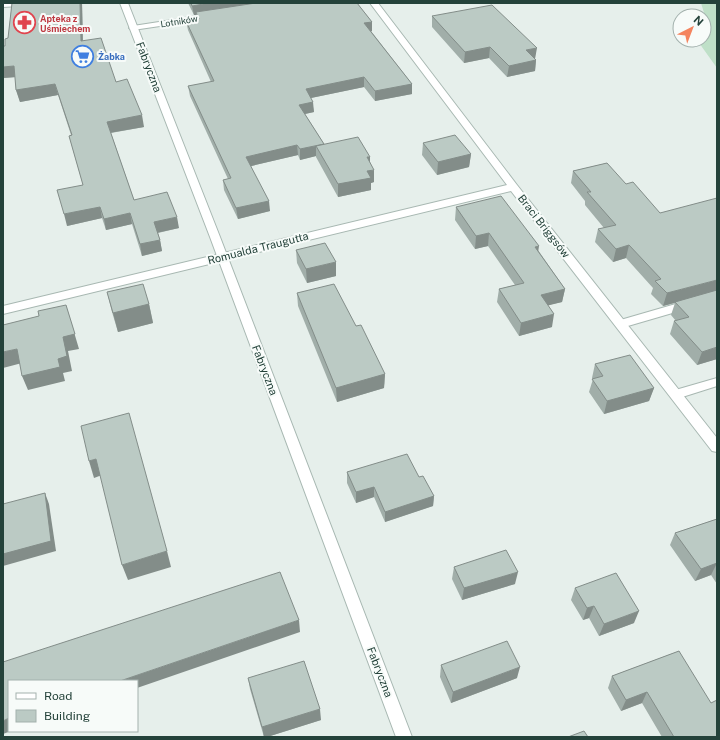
<svg xmlns="http://www.w3.org/2000/svg" width="720" height="740" font-family="'Public Sans',sans-serif">
	<style>
		.green { fill: #bfe0c8 }
		.lines { fill: none; stroke-linecap: round; stroke-linejoin: round }
		.service-casing { stroke: #a8b8b2; stroke-width: 2 }
		.minor-casing { stroke: #a8b8b2; stroke-width: 2 }
		.tertiary-casing { stroke: #a8b8b2; stroke-width: 2 }
		.service { fill: #fff; fill-rule: evenodd }
		.minor { fill: #fff; fill-rule: evenodd }
		.tertiary { fill: #fff; fill-rule: evenodd }
		.wall { fill: #a1aea9 }
		.shaded-wall { fill: #838d89 }
		.building { fill: #bbcac4; stroke: #838d89 }
		.labels { text-anchor: middle; dominant-baseline: central; stroke-width: 4; stroke-linejoin: round; paint-order: stroke }
		.far-health-label { font-size: 9px; font-weight: bold; fill: #be3a42; stroke: #f7fbf9; text-anchor: start }
		.far-street-label { font-size: 9px; fill: #24423a; stroke: #f7fbf9 }
		.far-shop-label { font-size: 9px; font-weight: bold; fill: #366cbe; stroke: #f7fbf9; text-anchor: start }
		.street-label { font-size: 11px; fill: #24423a; stroke: #f7fbf9 }
	</style>
	<rect width="100%" height="100%" fill="#e6efeb"/>
	<path class="green" d="M701 3H717V68L697 40H704L705 16Z"/>
	<g class="lines">
		<defs>
			<g id="service">
				<path d="M717 292V300L621 328 617 327 615 324 617 321Z"/>
				<path d="M717 378V386L676 399 672 397 670 394 672 391Z"/>
			</g>
			<g id="minor">
				<path d="M3 3H40L36 5 3 7Z"/>
				<path d="M370 3H378L517 185 717 438V452L712 451 511 191 3 314V306L507 185Z"/>
				<path d="M211 14 215 16 214 18 133 30 129 28 133 26Z"/>
			</g>
			<path id="tertiary" d="M120 3H128L220 237 412 737H396L210 237Z"/>
		</defs>
		<use href="#service" class="service-casing"/>
		<use href="#minor" class="minor-casing"/>
		<use href="#tertiary" class="tertiary-casing"/>
		<use href="#service" class="service"/>
		<use href="#minor" class="minor"/>
		<use href="#tertiary" class="tertiary"/>
	</g>
	<g class="wall">
		<path d="M12 3H82L83 41 116 82 144 127 111 133 134 200 179 228 158 233 160 240 162 251 142 256 132 224 106 230 102 218 67 226 83 185 69 136 71 135 58 95 20 102 16 90 15 77 3 78V46H5L8 38Z"/>
		<path d="M188 3H357L372 22V31H371L412 84V94L375 101 364 87 311 98 314 112 305 114 324 144 370 162 374 182 371 183V190L338 197 316 157V156L300 160 298 155 251 166 270 211 238 219 224 190 223 180 228 179 190 96 188 86 211 82 188 30 186 21 197 19 196 15H194Z"/>
		<path d="M432 16 535 59 536 60 535 71 507 77 489 58 464 63 432 27Z"/>
		<path d="M423 143 471 154 469 167 437 175 422 155Z"/>
		<path d="M607 163 717 359 697 365 670 334 674 321H676L671 315 675 303 663 306 651 294 653 288 626 258 613 262 595 242 598 229 604 228 585 205V201L571 183 573 171Z"/>
		<path d="M456 207 538 250 565 289 562 302 548 305 552 327 519 336 497 302 499 289 515 285 488 246 475 249 455 220Z"/>
		<path d="M296 250 336 276 307 283 297 263Z"/>
		<path d="M107 292 149 304 153 323 118 332 112 312Z"/>
		<path d="M297 293 356 326 385 374 384 388 337 402 298 306Z"/>
		<path d="M595 364 654 388 649 401 604 414 589 392 593 379 592 378Z"/>
		<path d="M347 472 419 477 434 496 433 506 385 522 374 497 356 503 347 483Z"/>
		<path d="M717 519V584L711 575 695 581 670 545 675 533Z"/>
		<path d="M454 567 515 584 462 600 452 579Z"/>
		<path d="M575 588 634 623 599 636 589 618 583 620 571 600Z"/>
		<path d="M679 651 717 737H662L642 703 621 711 608 688 612 676Z"/>
		<path d="M441 665 517 678 451 703 440 677Z"/>
		<path d="M248 678 321 720 267 737H264L250 689Z"/>
	</g>
	<g class="shaded-wall">
		<path d="M80 3H82L83 52 81 41Z"/>
		<path d="M209 3H271L196 12V15H194L192 6Z"/>
		<path d="M372 22V31L364 33V23Z"/>
		<path d="M490 47 489 58 464 63 465 52Z"/>
		<path d="M537 48 535 59 526 50Z"/>
		<path d="M536 60 535 71 507 77 509 66Z"/>
		<path d="M14 66 17 77 3 78V67Z"/>
		<path d="M364 77V87L306 99V89Z"/>
		<path d="M55 84 58 95 20 102 16 90Z"/>
		<path d="M412 84V94L375 101V91Z"/>
		<path d="M313 102 314 112 300 115 299 105Z"/>
		<path d="M142 115 144 127 109 133 107 122Z"/>
		<path d="M297 145 298 155 247 167 246 157Z"/>
		<path d="M316 146V156L300 160V149Z"/>
		<path d="M471 154 469 167 437 175 438 162Z"/>
		<path d="M367 157H370V169Z"/>
		<path d="M374 170V182L371 183V190L338 197V184L367 171Z"/>
		<path d="M269 201 270 211 238 219 236 208Z"/>
		<path d="M100 207 102 218 67 226 64 214Z"/>
		<path d="M130 213 132 224 106 230 104 219Z"/>
		<path d="M177 217 179 228 156 233 154 222Z"/>
		<path d="M489 233 488 246 475 249 476 236Z"/>
		<path d="M160 240 162 251 142 256 140 244Z"/>
		<path d="M629 245 626 258 613 262 616 249Z"/>
		<path d="M539 246 537 259 535 247Z"/>
		<path d="M336 262V276L307 283 306 269Z"/>
		<path d="M717 280V291L663 306 667 293Z"/>
		<path d="M565 289 562 302 538 308 541 295Z"/>
		<path d="M149 304 153 323 118 332 113 313Z"/>
		<path d="M66 305 79 349 68 351 72 371 63 373 65 381 28 390 22 376 58 359 63 337Z"/>
		<path d="M554 314 552 327 519 336 521 323Z"/>
		<path d="M717 347V359L697 365 702 352Z"/>
		<path d="M17 349 22 363 3 368V352Z"/>
		<path d="M385 374 384 388 337 402 336 388Z"/>
		<path d="M654 388 649 401 604 414 607 401Z"/>
		<path d="M96 459 102 475 94 478 89 461Z"/>
		<path d="M374 487V497L356 503V492Z"/>
		<path d="M45 493 49 504 56 551 3 566V554Z"/>
		<path d="M434 496 433 506 385 522V512Z"/>
		<path d="M167 551 171 567 128 580 122 565Z"/>
		<path d="M717 563 711 575 695 581 701 569Z"/>
		<path d="M518 572 515 584 462 600 464 588Z"/>
		<path d="M594 606 589 618 583 620 587 608Z"/>
		<path d="M639 611 634 623 599 636 604 624Z"/>
		<path d="M299 620 300 632 137 688V681H120Z"/>
		<path d="M520 667 517 678 451 703 453 692Z"/>
		<path d="M647 692 642 703 621 711 626 700Z"/>
		<path d="M320 709 321 720 267 737H264L262 727Z"/>
		<path d="M9 718V731H11L3 734V721Z"/>
	</g>
	<g class="building">
		<path d="M12 3H80L81 41 101 38 116 82 127 79 142 115 107 122 134 200 167 192 177 217 154 222 160 240 140 244 130 213 104 219 100 207 64 214 57 190 83 185 69 136 72 135 55 84 16 90 14 66 3 67V46H5V39L8 38Z"/>
		<path d="M191 3H209L192 6Z"/>
		<path d="M256 3H357L372 22 364 23 412 84 375 91 364 77 306 89 313 102 299 105 324 144 300 149 297 145 246 157 269 201 236 208 223 180 231 178 188 86 214 81 186 21 199 19 196 12Z"/>
		<path d="M492 5 537 48 526 50 536 60 509 66 490 47 465 52 432 16Z"/>
		<path d="M455 135 471 154 438 162 423 143Z"/>
		<path d="M358 137 370 157H367L374 170 367 171 371 178 338 184 316 146Z"/>
		<path d="M607 163 626 184 633 182 660 213 717 198V280L667 293 655 281 661 279 629 245 616 249 598 229 616 225 587 192H591L573 171Z"/>
		<path d="M501 196 539 246 535 247 565 289 541 295 554 314 521 323 499 289 524 283 489 233 476 236 456 207Z"/>
		<path d="M325 243 336 262 306 269 296 250Z"/>
		<path d="M143 284 149 304 113 313 107 292Z"/>
		<path d="M334 284 356 326 361 325 385 374 336 388 297 293Z"/>
		<path d="M717 290V347L702 352 674 321 689 317 675 302Z"/>
		<path d="M66 305 75 334 63 337 67 356 58 359 60 367 22 376 17 349 3 352V325L39 316 38 311Z"/>
		<path d="M630 355 654 388 607 401 592 379 603 376 595 364Z"/>
		<path d="M129 413 167 551 122 565 96 459 89 461 81 426Z"/>
		<path d="M407 454 419 477 423 476 434 496 385 512 374 487 356 492 347 472Z"/>
		<path d="M45 493 51 541 3 554V504Z"/>
		<path d="M717 519V563L701 569 675 533Z"/>
		<path d="M506 550 518 572 464 588 454 567Z"/>
		<path d="M280 572 299 620 120 681H9V718L3 721V662Z"/>
		<path d="M616 573 639 611 604 624 594 606 587 608 575 588Z"/>
		<path d="M507 641 520 667 453 692 441 665Z"/>
		<path d="M679 651 711 703 717 700V737H674L647 692 626 700 612 676Z"/>
		<path d="M304 661 320 709 262 727 248 678Z"/>
		<path d="M584 731 588 737H568Z"/>
	</g>
	<defs>
		<symbol id="pharmacy-ring" viewBox="-11 -11 22 22"><circle r="9.5" fill="#f7fbf9" stroke="#e0444e" stroke-width="1.5"/><path d="M-2-6h4v4h4v4h-4v4h-4v-4h-4v-4h4Z" fill="#e0444e"/></symbol>
		<symbol id="supermarket-ring" viewBox="-11 -11 22 22"><circle r="9.5" fill="#f7fbf9" stroke="#3f7fe0" stroke-width="1.5"/><path d="M-6-5.5h2.5l.6 2H6L4.5 2H-2.5L-4.4-4H-6ZM-1.5 3.2a1.3 1.3 0 1 0 .1 0ZM3 3.2a1.3 1.3 0 1 0 .1 0Z" fill="#3f7fe0"/></symbol>
	</defs>
	<g fill-rule="evenodd">
		<use href="#pharmacy-ring" x="12" y="10" width="25" height="25"/>
		<use href="#supermarket-ring" x="70" y="44" width="25" height="25"/>
	</g>
	<g class="labels">
		<g class="far-health-label">
			<text x="40" y="18">Apteka z<tspan x="40" dy="10">Uśmiechem</tspan></text>
		</g>
		<g class="far-street-label">
			<text transform="translate(179 21) rotate(-9)">Lotników</text>
		</g>
		<g class="far-shop-label">
			<text x="98" y="56">Żabka</text>
		</g>
		<g class="street-label">
			<text transform="translate(149 67) rotate(69)">Fabryczna</text>
			<text transform="translate(544 226) rotate(52)">Braci Briggsów</text>
			<text transform="translate(258 248) rotate(-14)">Romualda Traugutta</text>
			<text transform="translate(265 370) rotate(69)">Fabryczna</text>
			<text transform="translate(380 672) rotate(69)">Fabryczna</text>
		</g>
	</g>
	<rect width="720" height="740" fill="none" stroke="#24423a" stroke-width="8"/>
	<rect x="8" y="680" width="130" height="52" fill="#f7fbf9" stroke="#a3b1ad"/>
	<rect x="16" y="693" width="20" height="6" fill="#ffffff" stroke="#a3b1ad"/>
	<text x="44" y="700" font-size="12" fill="#24423a">Road</text>
	<rect x="16" y="710" width="20" height="12" fill="#bbcac4" stroke="#a3b1ad"/>
	<text x="44" y="720" font-size="12" fill="#24423a">Building</text>
	<g transform="translate(692 28) rotate(42)"><circle r="19" fill="#f7fbf9" stroke="#a3b1ad"/>
	<path d="M0-3L7 15L0 10L-7 15Z" fill="#f4845f"/>
	<text y="-6" font-size="11" font-weight="bold" text-anchor="middle" fill="#24423a">N</text>
	</g>
</svg>
